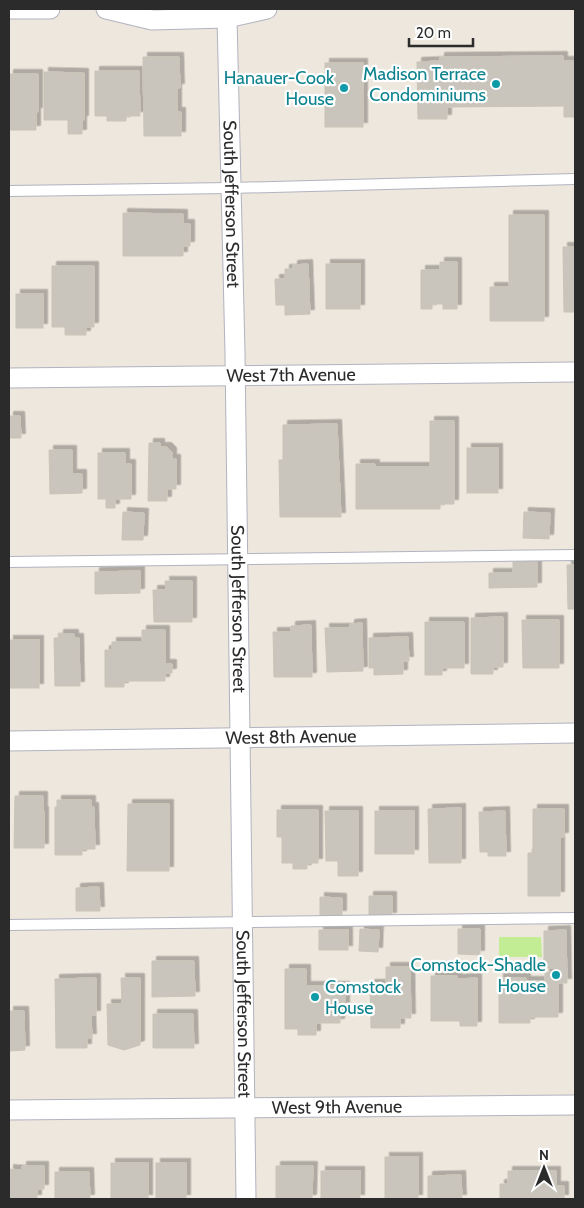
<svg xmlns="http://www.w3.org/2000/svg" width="584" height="1208" font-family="Cabin,sans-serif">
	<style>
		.pitch { fill: #c2ed94 }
		.building { fill: #c9c5bc; stroke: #c9c4b7; filter: url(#shadow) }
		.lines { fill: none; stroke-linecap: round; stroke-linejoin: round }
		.lane-casing { stroke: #b1b3bf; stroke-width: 12 }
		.street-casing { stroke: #b1b3bf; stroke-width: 21 }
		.lane { stroke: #fff; stroke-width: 10 }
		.street { stroke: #fff; stroke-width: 19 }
		.culture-dot { fill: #0f9aa8; stroke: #fff; stroke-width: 2 }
		.labels { text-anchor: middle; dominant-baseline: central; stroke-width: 4.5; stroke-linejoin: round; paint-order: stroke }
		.culture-label { font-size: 18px; fill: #0d838f; stroke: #fff; text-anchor: end }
		.street-label { font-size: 18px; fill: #2b2b2b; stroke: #fff }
	</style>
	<defs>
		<filter id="shadow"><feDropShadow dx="4.5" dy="-4.5" stdDeviation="0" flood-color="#0004"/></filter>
	</defs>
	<rect width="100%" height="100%" fill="#ede7dd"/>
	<path class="pitch" d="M499 937H541L542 957H499Z"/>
	<g class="building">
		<path d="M563 56V61H575V117H564V106L447 107V119H418L417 62 440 61V57Z"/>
		<path d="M143 57H179L180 88H177V112H181V136H144Z"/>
		<rect x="325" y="63" width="38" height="64"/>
		<path d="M95 71H139L140 116H126V121H107V116H95Z"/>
		<path d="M44 72 84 73V120H82V134H68V120H44Z"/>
		<path d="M9 74H38V112H36V130H9Z"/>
		<path d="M123 213 183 214V224H190V246H183V256H123Z"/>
		<path d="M509 215H544V321H490V287H509Z"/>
		<path d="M563 247H575V312H564Z"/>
		<path d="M440 262H457V309H443V304H432V309H421V270H440Z"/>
		<path d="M308 264 310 314 285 315V305H276L275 279H285V269H293V265Z"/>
		<rect x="326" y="264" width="34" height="45"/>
		<path d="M52 266H94V327H86V335H65V327H52Z"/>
		<rect x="16" y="294" width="27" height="34"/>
		<path d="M9 416H20L21 438H9Z"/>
		<path d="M430 421H454V504H440V509H356V464H375V467H430Z"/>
		<path d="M337 424 341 517H280L279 460H283V425Z"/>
		<path d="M149 443H160V447H167L172 452V459H176V489H167V501H148Z"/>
		<rect x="467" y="448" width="31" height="45"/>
		<path d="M49 450H72V474H82V493L50 494Z"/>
		<path d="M98 453H125V464H131V499H115V508H106V499H98Z"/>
		<path d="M123 512 144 513 143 540H122Z"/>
		<path d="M524 512 550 513 549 539 523 538Z"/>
		<path d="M537 561V587L489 588V573H513V562Z"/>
		<path d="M567 565H575V609H568Z"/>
		<path d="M140 571V593L95 594V572Z"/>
		<path d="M165 581H192V622H154L153 590H166Z"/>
		<path d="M503 617V667H493V674H471V618Z"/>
		<path d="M522 620H559V668H523Z"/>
		<path d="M425 622H464V668H442V675H425Z"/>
		<path d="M362 623 363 671 327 672 325 628H350V624Z"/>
		<path d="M311 625 312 677H274L273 632H291V626Z"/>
		<path d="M142 630H165V664H172V673H165V681H124V687H105V650H112V642H142Z"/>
		<path d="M59 634H74V638H79L80 686H55L54 638H59Z"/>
		<path d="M408 637 409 661H403V674L374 675V668H369V638Z"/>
		<rect x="9" y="640" width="30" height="48"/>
		<path d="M15 796H43V811H44V848H14Z"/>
		<path d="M57 800H91V807H94L95 849H82V855H55V807H57Z"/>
		<path d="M128 804H169V871H127Z"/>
		<path d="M461 808V863H429L428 809Z"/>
		<path d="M533 809H564V837H560V896H528V853H533Z"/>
		<path d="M277 810H318V863H307V869H293V863H282V837H277Z"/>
		<path d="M325 811H358V876H338V861H326Z"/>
		<rect x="375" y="811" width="39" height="43"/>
		<path d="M505 811 506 856H488V852H480L479 812Z"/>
		<path d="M99 887 100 911H76V888Z"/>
		<path d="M369 896H392V917L369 916Z"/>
		<path d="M320 897 342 898V915H320Z"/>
		<path d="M360 929 379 930 378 952 359 951Z"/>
		<path d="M458 929H480V955L458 954Z"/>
		<rect x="319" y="930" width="29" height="20"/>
		<path d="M566 930 567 983H558V1017H530V1023H499V978H526V981H545V972H556V968H544V931Z"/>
		<path d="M152 961H194L195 996 152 997Z"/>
		<path d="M386 967H410L411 1018H400V1028H371L370 984H386Z"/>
		<path d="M285 969H306V986H345V1007H340V1023H316V1035H298V1029H285Z"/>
		<path d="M431 976H457V979L477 978V1026H460V1021H431Z"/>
		<path d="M96 978V1015H91L92 1038H87V1048H56L55 979Z"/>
		<path d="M121 978H140V1045L124 1050 108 1045 107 1004H122Z"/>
		<path d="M9 1011H24L25 1050 9 1051Z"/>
		<path d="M153 1014H193L194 1048H153Z"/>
		<rect x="385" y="1157" width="33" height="42"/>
		<rect x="111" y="1163" width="37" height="36"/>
		<rect x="156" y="1163" width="30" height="36"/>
		<path d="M22 1166H44V1189H37V1199H9V1169L22 1170Z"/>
		<path d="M276 1166H313L312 1199H276Z"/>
		<rect x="321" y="1171" width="39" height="28"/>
		<path d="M508 1171H556V1186H564V1199H500V1184H508Z"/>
		<path d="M55 1172H89L90 1199H55Z"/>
		<path d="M461 1175 462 1199H428V1176Z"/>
	</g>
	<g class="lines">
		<defs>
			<g id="lane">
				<path d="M9 191 231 188 575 179"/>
				<path d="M9 562 575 555"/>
				<path d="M9 925 575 918"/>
			</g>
			<g id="street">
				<path d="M9 9H50"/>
				<path d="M106 9 152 20 227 18 267 9"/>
				<path id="s1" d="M227 18 235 353 246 1199"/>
				<path id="s2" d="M9 378 575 372"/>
				<path id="s3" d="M9 741 575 733"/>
				<path id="s4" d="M9 1110 575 1105"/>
			</g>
		</defs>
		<use href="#lane" class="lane-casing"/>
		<use href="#street" class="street-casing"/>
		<use href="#lane" class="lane"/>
		<use href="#street" class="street"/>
	</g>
	<g class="culture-dot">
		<circle cx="496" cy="84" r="5"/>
		<circle cx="344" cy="88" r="5"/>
		<circle cx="556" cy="975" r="5"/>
		<circle cx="315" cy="997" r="5"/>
	</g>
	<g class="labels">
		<g class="culture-label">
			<text x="486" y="74">Madison Terrace<tspan x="486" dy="21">Condominiums</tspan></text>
			<text x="334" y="78">Hanauer-Cook<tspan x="334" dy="21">House</tspan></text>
			<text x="546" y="965">Comstock-Shadle<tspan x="546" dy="21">House</tspan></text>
			<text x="325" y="987" text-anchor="start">Comstock<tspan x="325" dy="21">House</tspan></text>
		</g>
		<g class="street-label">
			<text stroke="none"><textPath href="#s1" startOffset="186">South Jefferson Street</textPath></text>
			<text stroke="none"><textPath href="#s2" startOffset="282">West 7th Avenue</textPath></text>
			<text stroke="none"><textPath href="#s1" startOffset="591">South Jefferson Street</textPath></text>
			<text stroke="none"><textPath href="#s3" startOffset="282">West 8th Avenue</textPath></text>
			<text stroke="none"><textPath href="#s1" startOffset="996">South Jefferson Street</textPath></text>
			<text stroke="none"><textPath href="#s4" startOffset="328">West 9th Avenue</textPath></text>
		</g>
	</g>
	<rect width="584" height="1208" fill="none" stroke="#2b2b2b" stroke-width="20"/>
	<g transform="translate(544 1168)" stroke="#ffffff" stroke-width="4" paint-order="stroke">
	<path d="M0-4L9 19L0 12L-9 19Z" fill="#2b2b2b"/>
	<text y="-8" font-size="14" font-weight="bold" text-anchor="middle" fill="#2b2b2b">N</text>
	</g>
	<path d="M409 38v8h64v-8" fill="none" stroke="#2b2b2b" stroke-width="2.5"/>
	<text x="416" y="38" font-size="15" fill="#2b2b2b" stroke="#ffffff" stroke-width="4" paint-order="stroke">20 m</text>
</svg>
